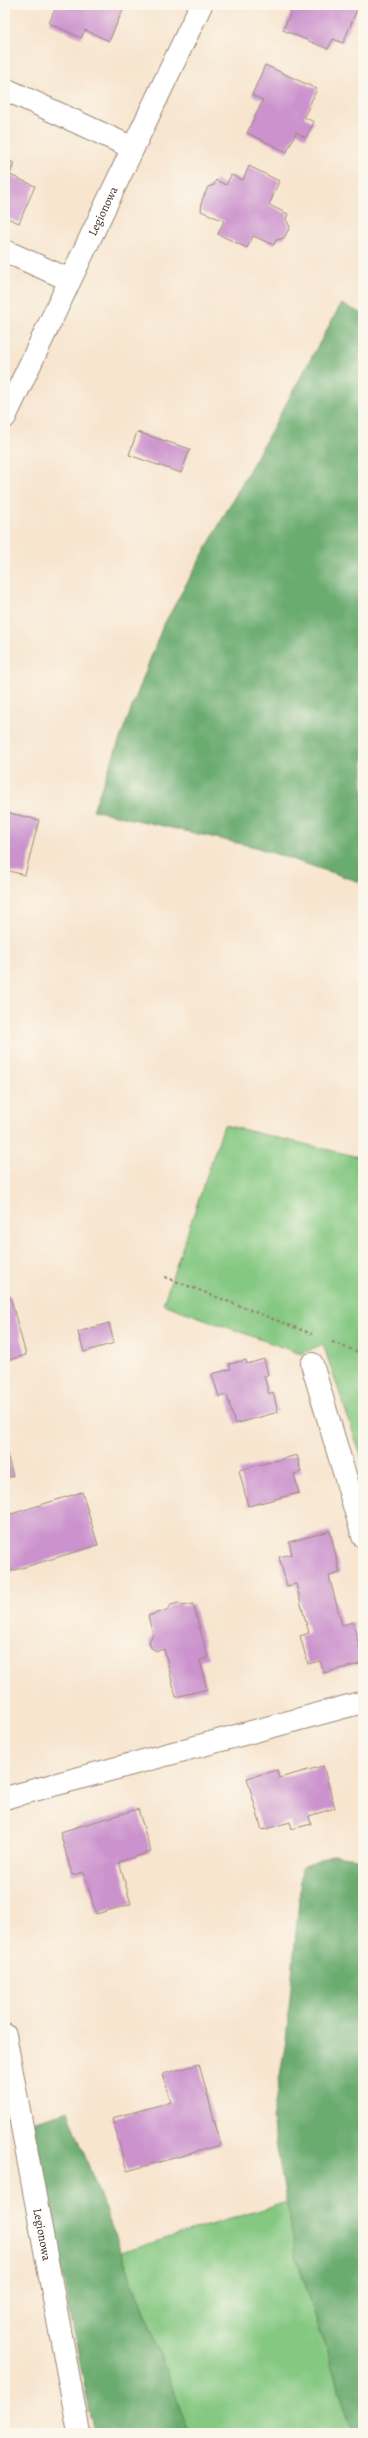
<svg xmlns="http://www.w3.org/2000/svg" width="368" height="2438" font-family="Alegreya,serif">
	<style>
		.green { fill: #84c881; stroke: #607950 }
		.forest { fill: #6bac6f; stroke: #536b46 }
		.building { fill: #cb92cd }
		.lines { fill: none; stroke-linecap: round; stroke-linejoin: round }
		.minor-casing { stroke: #998876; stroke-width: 24 }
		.path { stroke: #998876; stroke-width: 2.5; stroke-dasharray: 3 3; stroke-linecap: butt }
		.minor { stroke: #fff; stroke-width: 22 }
		.labels { text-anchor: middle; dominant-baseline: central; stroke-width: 3; stroke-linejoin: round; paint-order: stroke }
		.street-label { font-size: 12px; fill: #3b2a1e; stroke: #fbf7ec }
	</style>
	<rect width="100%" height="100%" fill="#fbf7ec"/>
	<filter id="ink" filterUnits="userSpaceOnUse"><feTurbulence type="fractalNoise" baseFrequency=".025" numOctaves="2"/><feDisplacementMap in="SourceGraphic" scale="8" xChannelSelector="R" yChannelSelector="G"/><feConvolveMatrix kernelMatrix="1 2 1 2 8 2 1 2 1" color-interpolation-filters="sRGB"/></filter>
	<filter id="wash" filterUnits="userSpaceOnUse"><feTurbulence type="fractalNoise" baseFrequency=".012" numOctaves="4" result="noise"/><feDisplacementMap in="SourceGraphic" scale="16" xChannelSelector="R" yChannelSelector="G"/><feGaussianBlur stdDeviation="0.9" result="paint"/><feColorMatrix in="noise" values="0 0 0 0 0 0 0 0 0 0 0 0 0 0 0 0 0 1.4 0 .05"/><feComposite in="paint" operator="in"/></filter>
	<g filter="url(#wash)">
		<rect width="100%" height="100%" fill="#f7e5cf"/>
		<g class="green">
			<path d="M224 1125 363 1158V1462L323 1344 301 1354 163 1304Z"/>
			<path d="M287 2202 296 2256 353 2433H189L121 2252Z"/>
		</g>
		<g class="forest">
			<path d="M341 304 363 314V883L255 847 93 810 162 628Z"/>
			<path d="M334 1855 363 1859V2433H353L296 2256 272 2120 286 2041 302 1867Z"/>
			<path d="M68 2111 189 2433H94L32 2122Z"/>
		</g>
		<g id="blocks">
			<g class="building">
				<path d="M57 5H125L109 41 85 30 81 38 49 23Z"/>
				<path d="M294 5H359L343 43 333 39 328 49 283 30Z"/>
				<path d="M265 65 317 89 304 117 314 122 306 138 296 132 287 152 247 133 263 100 252 95Z"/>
				<path d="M5 159 14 163 10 175 35 186 19 223 5 217Z"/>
				<path d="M249 166 279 181 269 205 288 214 286 219 290 227 284 238 276 240 274 245 253 236 247 248 218 234 224 221 201 211 202 200 208 187 214 185 216 180 226 185 231 175 243 180Z"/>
				<path d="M137 432 190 449 181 473 129 455Z"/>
				<path d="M5 812 39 820 25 875 5 870Z"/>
				<path d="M10 1296 26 1355 5 1361V1298Z"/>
				<path d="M109 1323 114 1343 84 1352 78 1332Z"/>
				<path d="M264 1359 268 1375 264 1376 269 1394 273 1392 278 1412 235 1424 227 1395 219 1397 212 1374 231 1369 229 1364 246 1360 247 1364Z"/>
				<path d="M5 1447 13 1476 5 1478Z"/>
				<path d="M297 1455 301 1472 294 1474 299 1493 248 1506 239 1470Z"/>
				<path d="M82 1492 98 1545 5 1573V1516Z"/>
				<path d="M330 1531 340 1573 329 1576 342 1625 353 1622 363 1663 324 1673 320 1661 308 1664 300 1636 309 1633 302 1608 296 1584 287 1586 279 1557 292 1554 289 1542Z"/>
				<path d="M178 1603 183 1606 193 1604 208 1658 200 1660 207 1689 176 1697 164 1649 157 1651 151 1648 149 1641 153 1635 148 1616 167 1610 171 1605Z"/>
				<path d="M323 1766 335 1808 309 1816 311 1824 292 1829 290 1822 262 1830 247 1778 277 1770 279 1778Z"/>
				<path d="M138 1809 151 1852 119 1862 131 1904 96 1914 84 1872 72 1875 60 1832Z"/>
				<path d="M199 2064 221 2145 127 2171 112 2118 171 2102 163 2074Z"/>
			</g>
		</g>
	</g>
	<g filter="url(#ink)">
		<use href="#blocks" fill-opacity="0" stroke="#998876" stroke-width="1"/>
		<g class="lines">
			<defs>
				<g id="minor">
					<path d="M5 89 133 148"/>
					<path d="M5 251 70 280"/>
					<path id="s1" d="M5 417 201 5"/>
					<path d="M312 1364 363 1536"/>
					<path d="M5 1798 363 1702"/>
					<path id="s2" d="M5 2035 79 2433"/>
				</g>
			</defs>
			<use href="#minor" class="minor-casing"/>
			<g class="path">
				<path d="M165 1277 312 1334"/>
				<path d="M332 1342 363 1354"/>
			</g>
			<use href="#minor" class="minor"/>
		</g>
	</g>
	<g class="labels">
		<g class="street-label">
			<text stroke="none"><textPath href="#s1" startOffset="228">Legionowa</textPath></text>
			<text stroke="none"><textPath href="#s2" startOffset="203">Legionowa</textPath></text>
		</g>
	</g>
	<rect width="368" height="2438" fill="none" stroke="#fbf7ec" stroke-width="20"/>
</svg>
